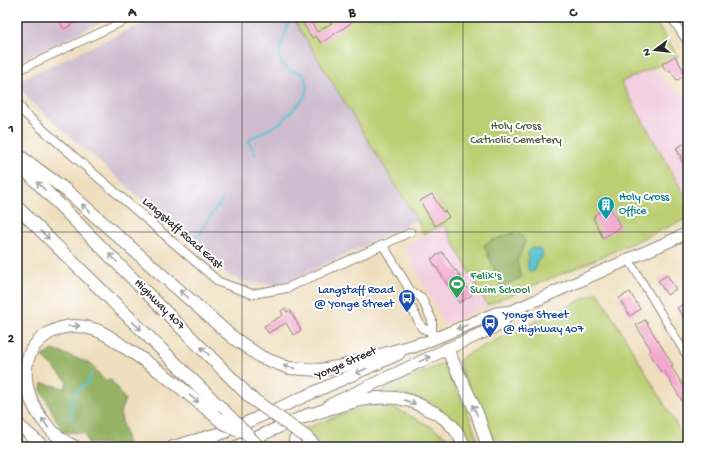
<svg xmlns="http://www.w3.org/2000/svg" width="705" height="464" font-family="'Gochi Hand',sans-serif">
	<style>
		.built { fill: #f3cfe0 }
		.industrial { fill: #cfbdcf }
		.green { fill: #bccf73; stroke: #747d4f }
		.forest { fill: #95b265; stroke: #606e48 }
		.water { fill: #59c4d2; stroke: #42787e }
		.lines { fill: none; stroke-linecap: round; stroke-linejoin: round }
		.stream { stroke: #59c4d2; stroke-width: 2 }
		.building { fill: #f3a8cf }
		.minor-casing { stroke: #8d8575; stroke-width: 9 }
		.tertiary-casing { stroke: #8d8575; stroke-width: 10 }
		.primary-casing { stroke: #8d8575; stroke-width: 13 }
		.motorway-casing { stroke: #8d8575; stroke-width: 14 }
		.minor { stroke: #fff; stroke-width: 7 }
		.tertiary { stroke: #fff; stroke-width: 8 }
		.primary { stroke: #fff; stroke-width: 11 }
		.motorway { stroke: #fff; stroke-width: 12 }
		.motorway-bridge-casing { stroke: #8d8575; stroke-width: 14; stroke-linecap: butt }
		.motorway-bridge { stroke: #fff; stroke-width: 12 }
		.oneway { stroke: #a0a0a0 }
		.grid { fill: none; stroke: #2b2b2b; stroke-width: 1; stroke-opacity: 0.55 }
		.labels { text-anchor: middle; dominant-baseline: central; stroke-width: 4; stroke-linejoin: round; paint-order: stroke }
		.park-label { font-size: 12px; fill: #565c41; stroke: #fff }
		.culture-label { font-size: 12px; fill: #0d838f; stroke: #fff; text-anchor: start }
		.street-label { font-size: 12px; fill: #2b2b2b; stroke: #fff }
		.leisure-label { font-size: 12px; fill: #27864d; stroke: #fff; text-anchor: start }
		.transit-label { font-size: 12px; fill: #164399; stroke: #fff; text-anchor: end }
		.neatline { fill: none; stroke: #2b2b2b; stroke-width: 1.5 }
		.grid-label { font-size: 13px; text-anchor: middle; font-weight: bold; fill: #2b2b2b }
	</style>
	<rect width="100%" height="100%" fill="#fff"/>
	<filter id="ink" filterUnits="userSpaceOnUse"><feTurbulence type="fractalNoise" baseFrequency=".025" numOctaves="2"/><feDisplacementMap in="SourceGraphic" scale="8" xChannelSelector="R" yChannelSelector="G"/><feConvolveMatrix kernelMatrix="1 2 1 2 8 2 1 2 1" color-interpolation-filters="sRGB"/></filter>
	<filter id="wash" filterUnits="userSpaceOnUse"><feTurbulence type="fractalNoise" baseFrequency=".012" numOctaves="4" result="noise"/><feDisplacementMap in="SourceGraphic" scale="16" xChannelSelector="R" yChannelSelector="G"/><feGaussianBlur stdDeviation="0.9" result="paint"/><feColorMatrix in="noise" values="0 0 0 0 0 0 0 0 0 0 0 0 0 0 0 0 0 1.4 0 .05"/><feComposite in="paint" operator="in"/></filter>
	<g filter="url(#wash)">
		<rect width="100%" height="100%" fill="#efdfbf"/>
		<g class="built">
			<path d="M652 68 688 101V201L621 82Z"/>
			<path d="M444 225 487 305 445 325 404 247Z"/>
		</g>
		<g class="industrial">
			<path d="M17 17H113L17 62Z"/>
			<path d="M156 17H292L417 220 297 278 277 284 249 283 230 276 31 102 17 82V81Z"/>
		</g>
		<g class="green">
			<path d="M292 17H653L678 57 621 82 688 201V218L590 262 487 305 444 225 423 234 417 220Z"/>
			<path d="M598 292 688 444V447H497L496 443 461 370 459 361 465 355Z"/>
			<path d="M444 363 470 418 480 447H470L457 423 429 402 382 390Z"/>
			<path d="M368 405 390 406 428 425 450 439 455 447H324L303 429Z"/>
		</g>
		<g class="forest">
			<path d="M513 233 521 234 525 242 517 261 521 278 501 287 484 245 493 240Z"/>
			<path d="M53 350 90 363 104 380 110 379 125 399 120 413 128 445 88 443 85 433 63 432 41 390 42 383 65 388 67 381 42 356Z"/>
		</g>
		<path class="water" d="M532 248 539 249 542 252 543 256 536 262V268L534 271 531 272 528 270C527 264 529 259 528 253Z"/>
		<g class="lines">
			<g class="stream">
				<path d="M256 155 249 142 250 139 280 123 304 98 307 90 305 77 301 73 289 70 282 64 279 56 281 44 287 30 289 17"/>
				<path d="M195 238 200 235 204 225 223 199"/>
				<path d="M72 419 71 404 73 397 76 392 88 382 91 374"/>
			</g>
		</g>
		<g id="blocks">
			<g class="building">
				<path d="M57 17H85L64 29Z"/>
				<path d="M299 17H317L311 21 317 32 338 19 336 17H347L351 23 321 43 316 36 312 38Z"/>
				<path d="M675 56 684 71 683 72 684 76 678 80 676 79 670 70 668 72 666 69H665L662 64Z"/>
				<path d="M688 142V171L680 158 681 157 676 148Z"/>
				<path d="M432 194 443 212 445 211 449 217 435 226 420 201Z"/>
				<path d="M609 206 621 227 603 238 593 218 595 217 594 215Z"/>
				<path d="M442 252 455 271 456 270 472 295 459 303 431 259Z"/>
				<path d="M667 275 676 289 667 295 658 281Z"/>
				<path d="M630 292 640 309 630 316 619 298Z"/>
				<path d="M688 301V324L677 308Z"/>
				<path d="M285 308 287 312 290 310 301 330 293 335 286 323 268 333 264 326 283 315 281 311Z"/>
				<path d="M645 320 673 365 671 366 688 393V411L664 371 661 372 649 352 651 350 636 325Z"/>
			</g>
		</g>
	</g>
	<g filter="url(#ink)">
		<use href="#blocks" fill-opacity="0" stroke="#8d8575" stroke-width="1"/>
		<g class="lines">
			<defs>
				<g id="minor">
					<path d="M671 17 688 43"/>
					<path d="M17 71 133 17"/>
					<path d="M383 245 411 232"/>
					<path d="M629 260 688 358"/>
				</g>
				<g id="tertiary">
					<path d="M17 102 25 114 219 282 252 294 287 288 383 245 411 292 421 297 432 320V332"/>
					<path d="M411 292 409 303 422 328 432 332 435 335"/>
				</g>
				<g id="primary">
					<path d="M414 347 496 313 512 311 688 233"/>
					<path d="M329 405 447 349 500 325 512 311"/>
					<path d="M17 423 29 434 44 447"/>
					<path d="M232 429 399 354"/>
					<path d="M17 444 20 447"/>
					<path d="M235 447 311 413"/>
				</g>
				<g id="motorway">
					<path d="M17 154 67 191 231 336 261 357 289 368 320 370 343 366 422 343"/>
					<path d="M17 162 251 398"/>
					<path d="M17 207 228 415"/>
					<path d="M447 349 477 413 488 447"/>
					<path d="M304 417C335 407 374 391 407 400 414 402 422 406 429 410 445 416 459 430 464 447"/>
					<path d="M306 437 316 447"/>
					<path d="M295 440 302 447"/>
					<path d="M75 447C34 429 2 361 49 333 63 325 78 324 93 329 104 332 115 340 124 347 156 367 185 391 214 415"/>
					<path d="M173 447 225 432"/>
				</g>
			</defs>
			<use href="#minor" class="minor-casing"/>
			<use href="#tertiary" class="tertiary-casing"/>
			<use href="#primary" class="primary-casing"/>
			<use href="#motorway" class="motorway-casing"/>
			<use href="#minor" class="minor"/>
			<use href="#tertiary" class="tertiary"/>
			<use href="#primary" class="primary"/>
			<use href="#motorway" class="motorway"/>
			<defs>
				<g id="motorway-bridge">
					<path d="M251 398 306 437"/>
					<path d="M214 415 223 423 239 431"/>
					<path d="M228 415 259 447"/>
				</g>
			</defs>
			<use href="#motorway-bridge" class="motorway-bridge-casing"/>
			<use href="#motorway-bridge" class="motorway-bridge"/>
		</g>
		<defs><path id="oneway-shaft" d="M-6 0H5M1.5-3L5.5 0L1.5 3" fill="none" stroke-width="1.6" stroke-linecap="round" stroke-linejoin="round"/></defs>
		<g class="oneway">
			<use href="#oneway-shaft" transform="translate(41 186) rotate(-135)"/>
			<use href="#oneway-shaft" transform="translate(86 208) rotate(-138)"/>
			<use href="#oneway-shaft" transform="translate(45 235) rotate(44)"/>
			<use href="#oneway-shaft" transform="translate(113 258) rotate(-135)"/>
			<use href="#oneway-shaft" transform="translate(184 294) rotate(-138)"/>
			<use href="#oneway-shaft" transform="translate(74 326) rotate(-2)"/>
			<use href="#oneway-shaft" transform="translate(137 326) rotate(44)"/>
			<use href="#oneway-shaft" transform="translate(462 327) rotate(158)"/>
			<use href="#oneway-shaft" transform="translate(205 351) rotate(-135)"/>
			<use href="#oneway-shaft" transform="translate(425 359) rotate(-25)"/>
			<use href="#oneway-shaft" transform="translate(289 367) rotate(-167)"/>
			<use href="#oneway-shaft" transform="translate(361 371) rotate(156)"/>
			<use href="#oneway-shaft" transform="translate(194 399) rotate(40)"/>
			<use href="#oneway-shaft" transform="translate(410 402) rotate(20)"/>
			<use href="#oneway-shaft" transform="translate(475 410) rotate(-113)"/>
			<use href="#oneway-shaft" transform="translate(45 423) rotate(-124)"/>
		</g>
	</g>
	<path class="grid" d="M242 17V447M463 17V447M17 232H688"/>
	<defs>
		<symbol id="building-pin" viewBox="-11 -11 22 30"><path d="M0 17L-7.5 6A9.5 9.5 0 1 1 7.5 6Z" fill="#0f9aa8" stroke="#fff"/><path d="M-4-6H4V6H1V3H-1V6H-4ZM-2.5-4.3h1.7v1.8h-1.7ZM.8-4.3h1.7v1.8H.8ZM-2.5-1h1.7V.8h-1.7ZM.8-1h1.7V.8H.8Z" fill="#fff"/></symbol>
		<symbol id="stadium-pin" viewBox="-11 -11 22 30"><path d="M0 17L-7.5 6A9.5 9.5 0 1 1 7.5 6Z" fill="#2e9e5b" stroke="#fff"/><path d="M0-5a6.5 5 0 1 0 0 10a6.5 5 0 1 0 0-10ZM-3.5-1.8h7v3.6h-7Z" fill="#fff"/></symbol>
		<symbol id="bus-pin" viewBox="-11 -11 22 30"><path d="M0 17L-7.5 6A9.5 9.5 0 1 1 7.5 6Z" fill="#1a4fb4" stroke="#fff"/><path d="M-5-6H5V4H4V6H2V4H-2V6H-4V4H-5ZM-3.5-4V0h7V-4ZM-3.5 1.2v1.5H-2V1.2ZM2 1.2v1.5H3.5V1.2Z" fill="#fff"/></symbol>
	</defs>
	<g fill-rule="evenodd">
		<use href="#building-pin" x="596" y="195" width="20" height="27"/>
		<use href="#stadium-pin" x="447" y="274" width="20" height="27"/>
		<use href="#bus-pin" x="397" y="288" width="20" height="27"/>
		<use href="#bus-pin" x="480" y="313" width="20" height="27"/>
	</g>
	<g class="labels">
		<g class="park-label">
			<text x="516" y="127">Holy Cross<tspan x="516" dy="14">Catholic Cemetery</tspan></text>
		</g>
		<g class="culture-label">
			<text x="619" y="198">Holy Cross<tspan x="619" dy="14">Office</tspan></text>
		</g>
		<g class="street-label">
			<text transform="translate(182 234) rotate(41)">Langstaff Road East</text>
			<text transform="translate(159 305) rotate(45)">Highway 407</text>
			<text transform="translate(346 364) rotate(-24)">Yonge Street</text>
		</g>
		<g class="leisure-label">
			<text x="470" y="277">Felix's<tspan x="470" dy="14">Swim School</tspan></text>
		</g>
		<g class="transit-label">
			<text x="394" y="291">Langstaff Road<tspan x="394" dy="14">@ Yonge Street</tspan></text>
			<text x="503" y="316" text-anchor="start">Yonge Street<tspan x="503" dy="14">@ Highway 407</tspan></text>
		</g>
	</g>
	<rect width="705" height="464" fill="none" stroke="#fff" stroke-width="44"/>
	<g transform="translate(655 50) rotate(255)" stroke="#ffffff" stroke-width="3" paint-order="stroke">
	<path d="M0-3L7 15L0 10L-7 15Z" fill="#2b2b2b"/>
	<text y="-6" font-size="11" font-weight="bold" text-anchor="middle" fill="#2b2b2b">N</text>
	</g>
	<rect x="22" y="22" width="661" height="420" class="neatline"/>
	<g class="grid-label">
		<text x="132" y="16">A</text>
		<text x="352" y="16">B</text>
		<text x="573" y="16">C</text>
		<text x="11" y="132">1</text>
		<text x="11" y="342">2</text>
	</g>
</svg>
